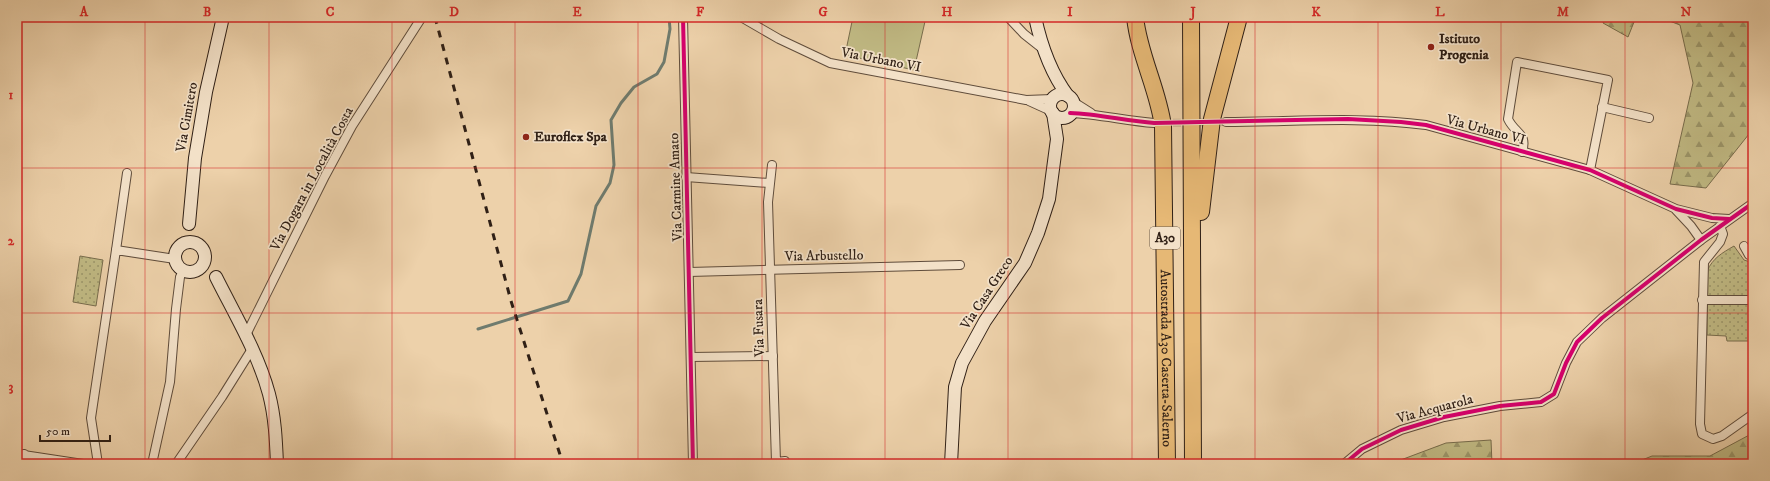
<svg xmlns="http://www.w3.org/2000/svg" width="1770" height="481" font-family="'IM FELL DW Pica',serif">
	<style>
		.forest { fill: url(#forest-firs); stroke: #786c4c }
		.park { fill: url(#park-dots); stroke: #786c4c }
		.garden { fill: #c0b983; stroke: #786c4c }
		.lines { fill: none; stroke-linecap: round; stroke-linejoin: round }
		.stream { stroke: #6f7b6e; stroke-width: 3 }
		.minor-tunnel { stroke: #c7ae8c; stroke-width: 8; stroke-dasharray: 8 4; stroke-linecap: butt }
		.minor-casing { stroke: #5f4c3b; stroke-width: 10 }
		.secondary-casing { stroke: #302016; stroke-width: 14 }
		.motorway-casing { stroke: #302016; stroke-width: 18 }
		.minor { stroke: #f3e1c8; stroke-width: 8 }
		.secondary { stroke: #f3e1c8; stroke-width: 12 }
		.motorway { stroke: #e6b875; stroke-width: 16 }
		.rail { stroke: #302016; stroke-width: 3; stroke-dasharray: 7 7; stroke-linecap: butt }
		.cycleway-casing { stroke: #f3e1c8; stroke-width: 6 }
		.cycleway { stroke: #d6006c; stroke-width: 4 }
		.grid { fill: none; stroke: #d62828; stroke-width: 1; stroke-opacity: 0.55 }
		.poi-dot { fill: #8f2418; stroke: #f3e1c8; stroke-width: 1.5 }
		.labels { text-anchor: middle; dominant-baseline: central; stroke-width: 3.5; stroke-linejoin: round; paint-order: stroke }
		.shield { fill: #f3e1c8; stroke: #6a5a4b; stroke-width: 1 }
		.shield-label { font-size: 13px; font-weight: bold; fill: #302016 }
		.poi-label { font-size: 14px; font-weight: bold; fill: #302016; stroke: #f3e1c8; text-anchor: start }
		.street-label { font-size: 14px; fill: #302016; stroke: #f3e1c8 }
		.neatline { fill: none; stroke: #d62828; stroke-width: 1.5 }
		.grid-label { font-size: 13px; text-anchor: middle; font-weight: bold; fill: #d62828 }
	</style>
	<defs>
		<pattern id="forest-firs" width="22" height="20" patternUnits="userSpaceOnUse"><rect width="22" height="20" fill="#c0b983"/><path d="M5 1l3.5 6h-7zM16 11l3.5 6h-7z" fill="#9c966a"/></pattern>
		<pattern id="park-dots" width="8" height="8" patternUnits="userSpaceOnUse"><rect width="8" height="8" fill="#c0b983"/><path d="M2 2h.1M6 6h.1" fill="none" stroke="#9c966a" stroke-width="1.8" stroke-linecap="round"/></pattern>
	</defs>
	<rect width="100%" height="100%" fill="#edd1aa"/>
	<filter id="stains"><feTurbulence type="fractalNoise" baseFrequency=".005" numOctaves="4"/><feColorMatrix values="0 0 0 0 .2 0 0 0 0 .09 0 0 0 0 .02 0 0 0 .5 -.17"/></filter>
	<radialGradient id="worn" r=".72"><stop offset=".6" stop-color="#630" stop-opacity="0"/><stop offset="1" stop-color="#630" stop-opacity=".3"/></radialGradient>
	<g class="forest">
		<path d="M1605 17H1636L1628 37 1603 23Z"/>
		<path d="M1659 17H1753V129L1706 188 1670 184 1693 83 1680 25Z"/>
		<path d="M1753 433V464H1632L1652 456H1710Z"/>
		<path d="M1491 440 1492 464H1390L1446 443Z"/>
	</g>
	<g class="park">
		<path d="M1734 246 1744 260 1753 263V295H1750L1749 341H1727L1726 336 1707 335V271C1713 258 1722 253 1734 246Z"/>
		<path d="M80 256 103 260 96 306 73 302Z"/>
	</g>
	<path class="garden" d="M853 17H926L914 70 845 55Z"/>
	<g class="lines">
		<path class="stream" d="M478 329 568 301 581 274 596 206 610 183 614 165 611 120 621 103 634 87 657 74 664 62 670 29 669 17"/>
		<path class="minor-tunnel" d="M1161 123 1226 122"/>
		<defs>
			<g id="minor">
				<path d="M683 17 693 464"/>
				<path d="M741 17 779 39 830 63 1026 100 1052 99"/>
				<path d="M1008 17 1024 34 1043 49"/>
				<path d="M1029 101 1051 111"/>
				<path d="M1072 101 1091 113"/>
				<path d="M1602 107 1649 118"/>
				<path d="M1070 113C1099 114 1126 121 1154 123"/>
				<path d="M1226 122C1293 122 1359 116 1426 125L1590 170 1676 209 1712 218 1729 219"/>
				<path d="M1522 152C1528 133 1515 134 1508 119L1517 62 1608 80 1590 170"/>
				<path d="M772 165 768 202 776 462 785 461"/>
				<path d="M686 177 769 183"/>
				<path d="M1676 210 1691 226 1701 240"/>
				<path d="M1720 226 1723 234 1720 242 1704 262 1700 424 1702 434 1713 439 1722 436 1753 414"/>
				<path d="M1744 246 1749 255 1753 256"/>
				<path d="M116 250 127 173"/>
				<path d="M689 272 960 265"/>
				<path d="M1702 300H1753"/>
				<path d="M245 337 325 176 352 126 422 17"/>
				<path d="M691 357 773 356"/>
				<path d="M17 454 83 464"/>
				<path d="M22 464 24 454"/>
				<path d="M98 464 91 418 116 250 175 259"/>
				<path d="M152 464 170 382 176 309 180 277 183 271"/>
				<path d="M176 464 222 397 252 349"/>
				<path d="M1344 464 1362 449 1401 430 1444 417 1500 406 1541 402 1554 394 1566 363 1577 342 1602 318 1701 240 1753 203"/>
			</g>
			<g id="secondary">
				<path d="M1035 17C1041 45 1050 72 1068 96"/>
				<circle cx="1062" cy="106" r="12"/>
				<path d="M189 224 195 158 206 92 223 17"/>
				<circle cx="190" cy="257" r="15"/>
				<path d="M216 277C235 315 258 353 269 394 275 417 276 440 277 464"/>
				<path d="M951 464 955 387 962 363 985 321 1025 263 1038 233 1049 199 1057 139 1053 113"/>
			</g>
			<g id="motorway">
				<path id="s1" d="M1135 17C1139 55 1158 89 1163 126L1167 464"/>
				<path d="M1191 17 1193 464"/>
				<path d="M1201 212 1212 119 1239 17"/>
			</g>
		</defs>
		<use href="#minor" class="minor-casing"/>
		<use href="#secondary" class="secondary-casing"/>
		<use href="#motorway" class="motorway-casing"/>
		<use href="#minor" class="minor"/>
		<use href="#secondary" class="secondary"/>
		<use href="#motorway" class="motorway"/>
		<path class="rail" d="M435 17 511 301 563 464"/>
		<defs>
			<g id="cycleway">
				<path d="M683 17 693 464"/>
				<path d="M1070 113C1099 114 1126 121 1154 123L1348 119 1401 122 1426 125 1590 170 1676 209 1712 218 1729 219"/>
				<path d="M1344 464 1362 449 1401 430 1444 417 1500 406 1541 402 1554 394 1566 363 1577 342 1602 318 1701 240 1753 203"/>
			</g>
		</defs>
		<use href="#cycleway" class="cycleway-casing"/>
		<use href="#cycleway" class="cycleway"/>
	</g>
	<path class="grid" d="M145 17V464M269 17V464M392 17V464M515 17V464M638 17V464M762 17V464M885 17V464M1008 17V464M1132 17V464M1255 17V464M1378 17V464M1501 17V464M1625 17V464M17 168H1753M17 313H1753"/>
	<g class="poi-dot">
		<circle cx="1431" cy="47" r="4"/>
		<circle cx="526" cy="137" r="4"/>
	</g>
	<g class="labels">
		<rect class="shield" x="1150" y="227" width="30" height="22" rx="3"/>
		<g class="shield-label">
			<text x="1165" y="238">A30</text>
		</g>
		<g class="poi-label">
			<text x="1439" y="39">Istituto<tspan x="1439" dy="16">Progenia</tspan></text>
			<text x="534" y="137">Euroflex Spa</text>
		</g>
		<g class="street-label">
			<text transform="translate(881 60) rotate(11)">Via Urbano VI</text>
			<text transform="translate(187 117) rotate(-80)">Via Cimitero</text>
			<text transform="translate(1486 130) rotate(15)">Via Urbano VI</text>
			<text transform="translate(312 179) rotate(-62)">Via Dogara in Località Costa</text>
			<text transform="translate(676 187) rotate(-92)">Via Carmine Amato</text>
			<text transform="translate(824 256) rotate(-1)">Via Arbustello</text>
			<text transform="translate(987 293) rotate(-57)">Via Casa Greco</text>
			<text transform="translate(759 328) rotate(-92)">Via Fusara</text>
			<text stroke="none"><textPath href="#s1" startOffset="345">Autostrada A30 Caserta-Salerno</textPath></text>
			<text transform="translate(1435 409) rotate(-15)">Via Acquarola</text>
		</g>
	</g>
	<rect width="1770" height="481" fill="none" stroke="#edd1aa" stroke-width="44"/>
	<path d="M40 435v6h70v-6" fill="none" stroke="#302016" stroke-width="2"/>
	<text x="46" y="435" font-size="12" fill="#302016" stroke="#f3e1c8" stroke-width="3" paint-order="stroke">50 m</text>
	<rect x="22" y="22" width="1726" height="437" class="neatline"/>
	<g class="grid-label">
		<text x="84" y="16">A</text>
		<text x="207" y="16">B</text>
		<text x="330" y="16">C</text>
		<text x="454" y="16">D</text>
		<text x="577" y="16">E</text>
		<text x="700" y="16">F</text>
		<text x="823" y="16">G</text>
		<text x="947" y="16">H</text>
		<text x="1070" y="16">I</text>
		<text x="1193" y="16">J</text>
		<text x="1316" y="16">K</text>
		<text x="1440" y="16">L</text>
		<text x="1563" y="16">M</text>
		<text x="1686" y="16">N</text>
		<text x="11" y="99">1</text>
		<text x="11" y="245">2</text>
		<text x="11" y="391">3</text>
	</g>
	<rect width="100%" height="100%" filter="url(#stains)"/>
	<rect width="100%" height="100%" fill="url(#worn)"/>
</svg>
